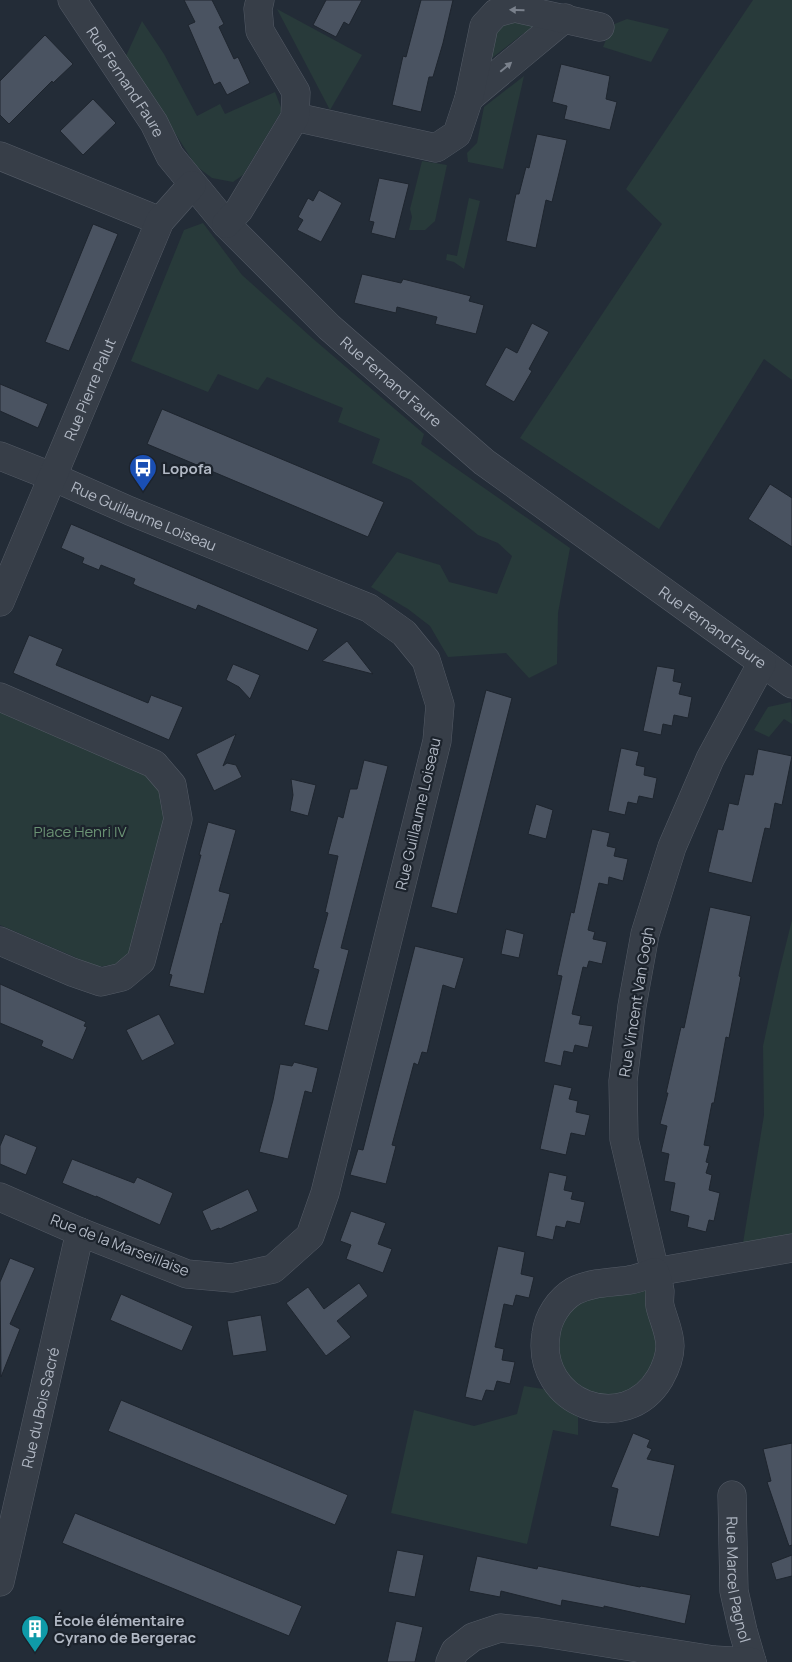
<svg xmlns="http://www.w3.org/2000/svg" width="792" height="1662" font-family="Manrope,sans-serif">
	<style>
		.green { fill: #283a3a }
		.building { fill: #4a5361; stroke: #1e252e }
		.lines { fill: none; stroke-linecap: round; stroke-linejoin: round }
		.minor-casing { stroke: #545b66; stroke-width: 29 }
		.minor { stroke: #373e48; stroke-width: 28 }
		.oneway { fill: #7a818c }
		.labels { text-anchor: middle; dominant-baseline: central; stroke-width: 4.5; stroke-linejoin: round; paint-order: stroke }
		.street-label { font-size: 15px; fill: #b1b8c4; stroke: #1c232c }
		.poi-label { font-size: 15px; font-weight: bold; fill: #b1b8c4; stroke: #1c232c; text-anchor: start }
		.park-label { font-size: 15px; fill: #6b9374; stroke: #1c232c }
	</style>
	<rect width="100%" height="100%" fill="#232c37"/>
	<g class="green">
		<path d="M753 0H792V380L764 359 659 529 520 438 662 224 626 189Z"/>
		<path d="M277 9 362 55 330 110Z"/>
		<path d="M513 13 538 19 531 42 524 33 492 58 489 72 491 28Z"/>
		<path d="M627 19 669 29 651 62 603 47 612 25Z"/>
		<path d="M142 21 164 54 197 116 220 104 225 114 275 92 282 110 243 175 233 182 212 178 196 166 126 56Z"/>
		<path d="M524 76 503 169 468 162 467 153 477 143 484 107Z"/>
		<path d="M422 161 447 165 435 221 425 230H409L412 217 410 209Z"/>
		<path d="M469 198 480 201 464 269 454 262 446 260 447 254 457 256Z"/>
		<path d="M203 223 242 275 311 337 424 434 421 444 570 548 558 613 557 664 529 678 506 653 448 657 430 626 408 609 371 587 397 552 440 565 449 582 497 594 512 556 498 543 478 535 411 480 372 463 380 439 338 422 343 408 267 377 258 390 218 374 208 392 131 361 184 230Z"/>
		<path d="M791 702 792 724 784 719 769 737 754 730 768 707Z"/>
		<path d="M0 710 152 773 170 811 130 955 116 964 98 967 0 925Z"/>
		<path d="M792 920V1234L743 1243 764 1115 763 1046 779 972Z"/>
		<path d="M647 1288 654 1315 658 1357 640 1389 598 1400 562 1380 556 1327 573 1305 599 1294Z"/>
		<path d="M524 1386 549 1390 578 1417V1435L553 1430 527 1544 391 1513 414 1410 474 1426 517 1414Z"/>
	</g>
	<g class="building">
		<path d="M184 0H212L224 24 219 27 234 59 238 57 250 83 227 95 220 82 214 85 188 25 195 22Z"/>
		<path d="M326 0H362L349 25 344 22 336 37 313 25Z"/>
		<path d="M421 0H453L443 43 433 77H429L421 112 392 105 403 56 406 57Z"/>
		<path d="M45 35 73 64 53 83 52 81 9 124 0 115V81Z"/>
		<path d="M561 64 610 76 606 99 617 102 610 130 564 119 567 106 552 102Z"/>
		<path d="M93 99 116 123 83 155 60 131Z"/>
		<path d="M537 134 567 140 552 202 546 200 536 248 506 241 516 194H519L526 167 529 168Z"/>
		<path d="M379 178 409 184 395 239 371 233 374 222 369 221Z"/>
		<path d="M319 190 342 203 321 242 297 230 303 220 298 217 308 198 313 201Z"/>
		<path d="M93 224 118 234 69 351 45 342Z"/>
		<path d="M362 274 401 283 403 279 471 296 469 301 484 305 476 334 435 324 437 317 397 307 396 313 354 303Z"/>
		<path d="M532 323 549 332 529 369 532 371 514 402 485 385 506 347 517 353Z"/>
		<path d="M0 384 48 404 38 428 0 411Z"/>
		<path d="M162 409 384 502 368 537 147 444Z"/>
		<path d="M770 484 792 498V547L748 519Z"/>
		<path d="M71 524 318 629 308 651 198 605 196 610 139 587 133 584 135 579 101 565 99 570 82 563 84 558 61 548Z"/>
		<path d="M29 635 63 649 56 665 148 703 151 695 183 707 169 740 13 673Z"/>
		<path d="M347 641 373 674 322 661Z"/>
		<path d="M233 664 260 675 250 699 239 687 226 680Z"/>
		<path d="M657 666 675 669 673 681 682 683 679 694 692 697 688 718 674 715 672 726 663 724 661 735 643 731Z"/>
		<path d="M486 690 512 698 457 914 431 907Z"/>
		<path d="M236 734 223 766 227 763 236 765 242 777 214 791 196 754Z"/>
		<path d="M621 748 639 752 636 765 645 767 644 775 657 778 653 799 639 796 637 804 628 802 625 815 608 811Z"/>
		<path d="M758 749 792 756 782 805 775 803 770 829 765 828 752 883 708 872 718 829 723 830 729 803 738 805 745 774 753 775Z"/>
		<path d="M364 760 388 766 341 948 349 950 328 1031 304 1025 319 970 313 968 328 913 325 912 338 856 328 854 338 816 343 818 350 789H357Z"/>
		<path d="M291 779 316 785 308 816 290 811 293 795Z"/>
		<path d="M536 804 553 810 546 839 528 834Z"/>
		<path d="M208 822 236 830 219 891 230 894 222 924 221 923 204 994 169 986 172 975 169 974 201 855H199Z"/>
		<path d="M592 829 610 833 607 846 616 848 614 856 628 859 623 881 609 877 608 885 599 883 588 930 595 932 593 939 607 942 602 964 589 961 587 968 583 967 572 1014 581 1016 579 1024 593 1026 588 1048 575 1045 573 1053 564 1051 561 1066 544 1062 562 976 557 975 571 912 574 913Z"/>
		<path d="M710 907 751 916 739 976 741 977 729 1038 726 1037 714 1103H712L704 1145 710 1146 706 1162 709 1163 706 1173 712 1175 709 1190 720 1193 714 1221 709 1220 706 1232 687 1227 689 1216 670 1211 675 1183 664 1181 669 1154 661 1152 667 1126 660 1124 668 1093H666L681 1027 684 1028Z"/>
		<path d="M506 929 524 934 519 958 501 954Z"/>
		<path d="M415 946 464 958 455 989 443 985 427 1053 422 1052 418 1065 414 1063 392 1145 396 1146 386 1184 350 1175 358 1149 363 1150Z"/>
		<path d="M0 984 86 1022 84 1026 87 1027 73 1060 41 1046 43 1041 0 1023Z"/>
		<path d="M159 1014 175 1044 142 1061 126 1030Z"/>
		<path d="M294 1062 318 1068 312 1093 305 1091 288 1159 259 1152 273 1100 280 1064 292 1066Z"/>
		<path d="M554 1084 572 1088 569 1099 578 1101 576 1112 590 1115 585 1136 571 1133 566 1155 540 1149Z"/>
		<path d="M5 1134 37 1147 26 1175 0 1164V1146Z"/>
		<path d="M72 1159 134 1183 137 1177 173 1193 160 1225 96 1196V1197L62 1183Z"/>
		<path d="M549 1172 567 1176 564 1190 573 1192 571 1199 585 1202 580 1224 567 1221 565 1228 556 1226 553 1240 536 1236Z"/>
		<path d="M248 1189 258 1211 220 1229 219 1228 211 1231 202 1211Z"/>
		<path d="M351 1211 386 1223 378 1244 392 1249 383 1273 346 1259 351 1245 340 1241Z"/>
		<path d="M498 1246 525 1252 521 1274 534 1277 529 1298 516 1295 513 1306 504 1304 495 1347 504 1349 502 1360 515 1362 510 1384 497 1381 494 1391 486 1390 482 1401 465 1397Z"/>
		<path d="M10 1258 35 1268 10 1324 20 1329 1 1377 0 1282Z"/>
		<path d="M359 1283 368 1296 337 1321 351 1337 326 1356 286 1303 308 1287 324 1309Z"/>
		<path d="M121 1294 193 1326 182 1351 110 1320Z"/>
		<path d="M261 1315 267 1351 233 1356 227 1321Z"/>
		<path d="M121 1400 348 1495 335 1525 108 1431Z"/>
		<path d="M633 1433 650 1440 647 1447 652 1449 647 1459 675 1465 659 1537 610 1526 618 1489 611 1487Z"/>
		<path d="M792 1443V1545L789 1546 767 1482 771 1481 763 1449Z"/>
		<path d="M75 1513 302 1606 289 1636 62 1543Z"/>
		<path d="M397 1550 424 1555 415 1597 388 1592Z"/>
		<path d="M792 1555V1576L776 1580 771 1563Z"/>
		<path d="M477 1556 537 1569 538 1566 640 1587 641 1586 691 1595 685 1624 604 1606V1608L562 1600 561 1606 501 1591 500 1597 469 1591Z"/>
		<path d="M396 1621 423 1627 415 1662H387Z"/>
	</g>
	<g class="lines">
		<defs>
			<g id="minor">
				<path id="s1" d="M72 0 154 123 170 156 226 224 329 327 484 462 792 684"/>
				<path d="M469 98 565 18"/>
				<path d="M295 117 436 148 457 134 469 98 484 26 496 13 515 8 600 27"/>
				<path d="M0 156 160 221"/>
				<path d="M226 224 239 210 295 117 296 92 260 31 258 9 260 0"/>
				<path id="s2" d="M0 456 53 477 130 511 369 608 404 633 426 660 440 705 437 741 325 1193 310 1236 273 1269 232 1278 187 1274 80 1232 0 1197"/>
				<path id="s3" d="M0 602 160 221 192 185"/>
				<path d="M762 663 710 759 672 847 645 934 632 1006 623 1081 624 1139 655 1272 792 1248"/>
				<path d="M0 697 154 764 172 785 178 819 141 961 122 977 101 982 72 972 0 941"/>
				<path d="M655 1272C657 1278 659 1284 660 1291 660 1296 659 1301 660 1306 663 1319 670 1332 670 1346 670 1358 665 1369 660 1378 625 1437 535 1404 546 1334 548 1317 559 1300 574 1291 592 1282 610 1283 629 1280 638 1279 647 1275 655 1272Z"/>
				<path id="s4" d="M732 1495 734 1591 743 1631 752 1662"/>
				<path id="s5" d="M0 1582 80 1232"/>
				<path d="M450 1662 455 1651 473 1637 500 1628 538 1632 714 1660 752 1662"/>
			</g>
		</defs>
		<use href="#minor" class="minor-casing"/>
		<use href="#minor" class="minor"/>
	</g>
	<defs><path id="oneway-solid" d="M-6-.8H1V-3.2L6.5 0L1 3.2V.8H-6Z" transform="scale(1.25)"/></defs>
	<g class="oneway">
		<use href="#oneway-solid" transform="translate(517 10) rotate(-179)"/>
		<use href="#oneway-solid" transform="translate(506 67) rotate(-40)"/>
	</g>
	<defs>
		<symbol id="bus-pin" viewBox="-11 -11 22 30"><path d="M0 17L-7.5 6A9.5 9.5 0 1 1 7.5 6Z" fill="#1a4fb4" stroke="#1c232c"/><path d="M-5-6H5V4H4V6H2V4H-2V6H-4V4H-5ZM-3.5-4V0h7V-4ZM-3.5 1.2v1.5H-2V1.2ZM2 1.2v1.5H3.5V1.2Z" fill="#fff"/></symbol>
		<symbol id="building-pin" viewBox="-11 -11 22 30"><path d="M0 17L-7.5 6A9.5 9.5 0 1 1 7.5 6Z" fill="#0f9aa8" stroke="#1c232c"/><path d="M-4-6H4V6H1V3H-1V6H-4ZM-2.5-4.3h1.7v1.8h-1.7ZM.8-4.3h1.7v1.8H.8ZM-2.5-1h1.7V.8h-1.7ZM.8-1h1.7V.8H.8Z" fill="#fff"/></symbol>
	</defs>
	<g fill-rule="evenodd">
		<use href="#bus-pin" x="127" y="452" width="32" height="43"/>
		<use href="#building-pin" x="19" y="1613" width="32" height="43"/>
	</g>
	<g class="labels">
		<g class="street-label">
			<text stroke="none"><textPath href="#s1" startOffset="98">Rue Fernand Faure</textPath></text>
			<text stroke="none"><textPath href="#s1" startOffset="501">Rue Fernand Faure</textPath></text>
			<text stroke="none"><textPath href="#s3" startOffset="231">Rue Pierre Palut</textPath></text>
			<text stroke="none"><textPath href="#s2" startOffset="156">Rue Guillaume Loiseau</textPath></text>
			<text stroke="none"><textPath href="#s1" startOffset="906">Rue Fernand Faure</textPath></text>
			<text transform="translate(418 814) rotate(-77)">Rue Guillaume Loiseau</text>
			<text transform="translate(636 1002) rotate(-81)">Rue Vincent Van Gogh</text>
			<text transform="translate(120 1245) rotate(21)">Rue de la Marseillaise</text>
			<text stroke="none"><textPath href="#s5" startOffset="179">Rue du Bois Sacré</textPath></text>
			<text stroke="none"><textPath href="#s4" startOffset="85">Rue Marcel Pagnol</textPath></text>
		</g>
		<g class="poi-label">
			<text x="162" y="468">Lopofa</text>
			<text x="54" y="1620">École élémentaire<tspan x="54" dy="17">Cyrano de Bergerac</tspan></text>
		</g>
		<g class="park-label">
			<text x="80" y="831">Place Henri IV</text>
		</g>
	</g>
</svg>
